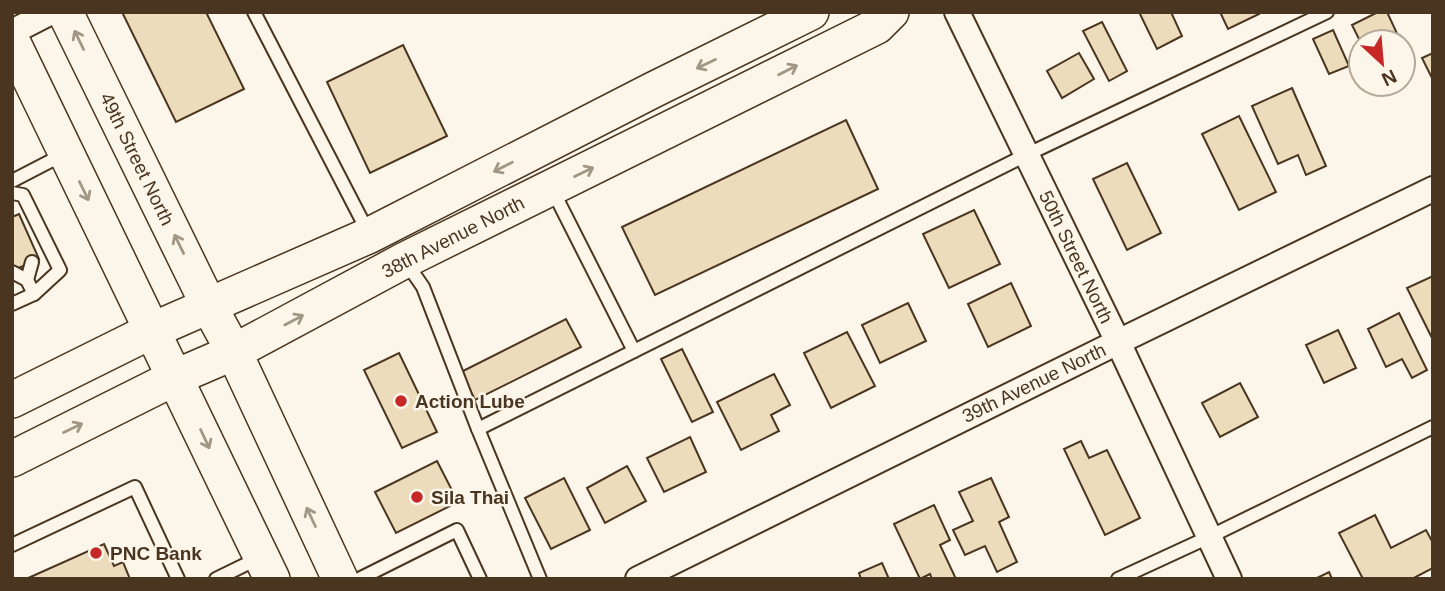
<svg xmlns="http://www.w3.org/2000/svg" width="1445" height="591" font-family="Helvetica,sans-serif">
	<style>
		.building { fill: #ecdcbc; stroke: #4a3520; stroke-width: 2 }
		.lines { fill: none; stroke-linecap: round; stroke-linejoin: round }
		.service-casing { stroke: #4a3520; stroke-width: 16 }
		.minor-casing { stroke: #4a3520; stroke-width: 28 }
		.secondary-casing { stroke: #4a3520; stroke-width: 38 }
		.service { stroke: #fbf6e9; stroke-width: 12 }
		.minor { stroke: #fbf6e9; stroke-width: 24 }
		.secondary { stroke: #fbf6e9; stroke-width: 35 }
		.oneway { stroke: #a29684 }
		.poi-dot { fill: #c62828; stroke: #fbf6e9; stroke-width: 2.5 }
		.labels { text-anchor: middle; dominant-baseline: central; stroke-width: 5; stroke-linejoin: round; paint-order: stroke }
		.street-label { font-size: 19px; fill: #4a3520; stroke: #fbf6e9 }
		.poi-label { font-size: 19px; font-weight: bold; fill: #4a3520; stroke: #fbf6e9; text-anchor: start }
	</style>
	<rect width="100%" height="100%" fill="#fbf6e9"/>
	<g class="building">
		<path d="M122 12H206L244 89 176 122Z"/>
		<path d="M1139 12H1171L1182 36 1157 49Z"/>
		<path d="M1220 12H1258L1259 14 1228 29Z"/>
		<path d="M1378 12H1387L1401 42 1361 43 1352 25Z"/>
		<path d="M1102 22 1127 71 1109 81 1083 31Z"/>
		<path d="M1333 30 1349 66 1329 74 1313 39Z"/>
		<path d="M403 45 447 136 370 173 327 82Z"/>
		<path d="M1079 53 1094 79 1062 98 1047 71Z"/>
		<path d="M1433 53V80L1422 58Z"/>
		<path d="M1292 88 1326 166 1306 175 1298 155 1278 164 1252 106Z"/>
		<path d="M1239 116 1276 192 1239 210 1202 134Z"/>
		<path d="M846 120 878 189 655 295 622 227Z"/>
		<path d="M1127 163 1161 233 1127 250 1093 179Z"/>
		<path d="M974 210 1000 264 949 288 923 234Z"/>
		<path d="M19 214 39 259 12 271V217Z"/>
		<path d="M1433 276V340L1407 288Z"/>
		<path d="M1011 283 1031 326 988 347 968 304Z"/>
		<path d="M908 303 926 341 880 363 862 325Z"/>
		<path d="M1399 313 1427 370 1412 378 1402 359 1386 367 1368 329Z"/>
		<path d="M566 319 581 347 475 400 461 372Z"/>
		<path d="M1338 330 1356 368 1324 383 1306 345Z"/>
		<path d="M847 332 875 386 831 408 804 353Z"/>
		<path d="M682 349 713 412 692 422 661 359Z"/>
		<path d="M399 353 437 432 402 448 364 370Z"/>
		<path d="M774 374 790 405 771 415 779 431 741 450 717 402Z"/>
		<path d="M1240 383 1258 417 1220 437 1202 403Z"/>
		<path d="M690 437 706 472 664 492 647 458Z"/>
		<path d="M1081 441 1089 458 1107 450 1140 518 1105 535 1064 449Z"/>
		<path d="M437 461 458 502 396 533 375 492Z"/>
		<path d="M627 466 646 501 605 523 587 488Z"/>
		<path d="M564 478 590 530 551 549 525 498Z"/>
		<path d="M991 478 1009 517 999 522 1017 562 997 572 985 546 965 555 953 530 973 521 959 492Z"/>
		<path d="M934 505 950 540 940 545 956 579H932L930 574 920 579 894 524Z"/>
		<path d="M1375 515 1391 548 1426 530 1433 543V568L1412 579H1363L1339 533Z"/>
		<path d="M104 544 114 566 123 562 130 579H26Z"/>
		<path d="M882 563 889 579H861L859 573Z"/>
		<path d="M1329 572 1332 579H1315Z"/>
	</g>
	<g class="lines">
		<defs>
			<g id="service">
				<path d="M254 12 368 232"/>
				<path d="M12 181 66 153"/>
				<path d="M552 189 634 351"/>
				<path d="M12 193 23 195 60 270 34 294 12 304"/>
				<path d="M405 261 423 287 478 429 540 579"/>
				<path d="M12 272 27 280 34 294"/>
				<path d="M27 280 32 262"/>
				<path d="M478 429 1026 155 1327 12"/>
				<path d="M12 545 135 487 178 579"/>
				<path d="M216 579 261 557"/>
				<path d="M359 579 457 530 480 579"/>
				<path d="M1118 579 1209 537 1433 427"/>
			</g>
			<g id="minor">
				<path d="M957 12 1118 342 1229 579"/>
				<path d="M12 32 51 12"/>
				<path d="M638 579 1118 342 1433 189"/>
			</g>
			<g id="secondary">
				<path d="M65 12 209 306 234 352 340 579"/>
				<path d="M12 41 272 579"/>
				<path d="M12 400 151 331 370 235 653 90 811 12"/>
				<path d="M12 459 176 377 234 352 405 260 877 26 891 12"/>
			</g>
		</defs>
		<use href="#service" class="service-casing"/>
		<use href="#minor" class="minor-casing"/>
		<use href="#secondary" class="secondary-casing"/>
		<use href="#service" class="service"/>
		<use href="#minor" class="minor"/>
		<use href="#secondary" class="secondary"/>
	</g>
	<defs><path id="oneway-shaft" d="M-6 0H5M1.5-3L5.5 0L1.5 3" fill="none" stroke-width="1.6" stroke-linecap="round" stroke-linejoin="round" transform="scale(1.75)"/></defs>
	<g class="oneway">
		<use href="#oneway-shaft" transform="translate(79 40) rotate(-116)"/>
		<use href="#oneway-shaft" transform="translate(706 64) rotate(154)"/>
		<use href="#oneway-shaft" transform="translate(788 70) rotate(-27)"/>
		<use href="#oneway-shaft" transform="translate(503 167) rotate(153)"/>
		<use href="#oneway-shaft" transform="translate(584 172) rotate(-26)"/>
		<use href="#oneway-shaft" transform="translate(84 191) rotate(64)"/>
		<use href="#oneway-shaft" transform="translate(179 244) rotate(-116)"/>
		<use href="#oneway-shaft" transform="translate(294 320) rotate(-28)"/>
		<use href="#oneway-shaft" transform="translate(73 428) rotate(-26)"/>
		<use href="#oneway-shaft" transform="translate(205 439) rotate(65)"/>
		<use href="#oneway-shaft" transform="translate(311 517) rotate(-115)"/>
	</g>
	<g class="poi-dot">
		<circle cx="401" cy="401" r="7"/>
		<circle cx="417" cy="497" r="7"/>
		<circle cx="96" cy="553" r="7"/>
	</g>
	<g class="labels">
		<g class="street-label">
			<text transform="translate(137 159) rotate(64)">49th Street North</text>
			<text transform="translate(453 237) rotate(-27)">38th Avenue North</text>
			<text transform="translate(1076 257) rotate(64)">50th Street North</text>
			<text transform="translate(1034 383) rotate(-26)">39th Avenue North</text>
		</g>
		<g class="poi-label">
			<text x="415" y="401">Action Lube</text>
			<text x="431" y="497">Sila Thai</text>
			<text x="110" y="553">PNC Bank</text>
		</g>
	</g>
	<rect width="1445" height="591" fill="none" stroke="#4a3520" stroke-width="28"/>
	<g transform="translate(1382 63) rotate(154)"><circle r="33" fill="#fbf6e9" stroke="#b4a999" stroke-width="2"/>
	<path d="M0-5L12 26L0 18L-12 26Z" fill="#c62828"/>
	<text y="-10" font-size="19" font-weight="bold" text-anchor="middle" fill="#4a3520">N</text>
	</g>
</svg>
